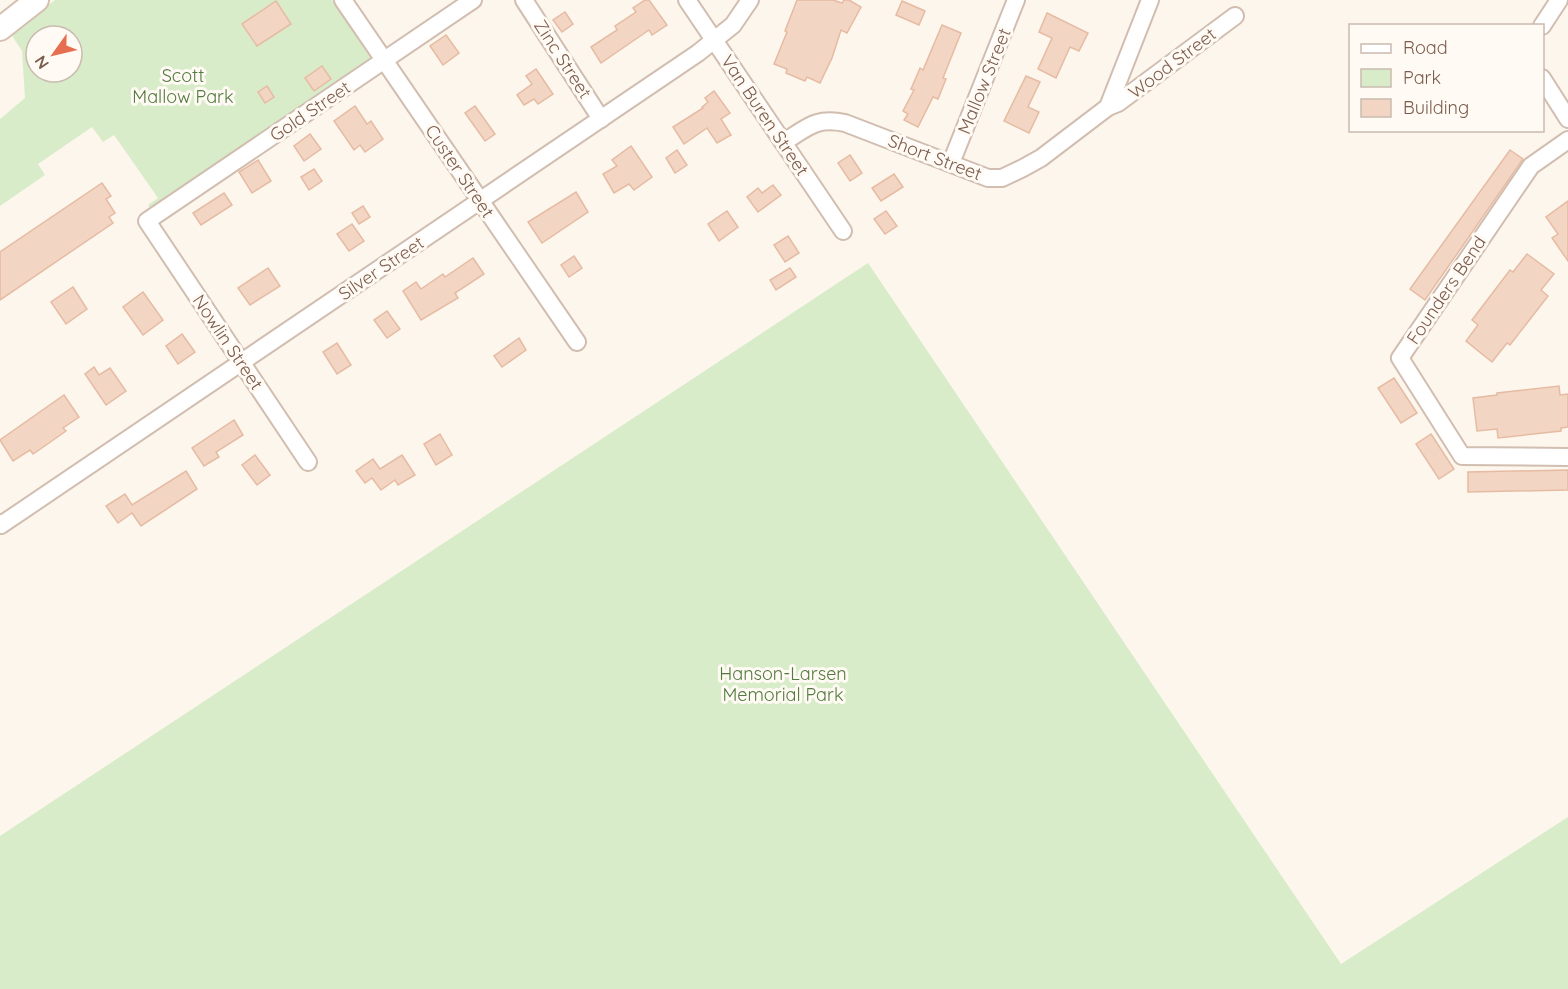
<svg xmlns="http://www.w3.org/2000/svg" width="1568" height="989" font-family="Quicksand,sans-serif">
	<style>
		.green { fill: #d8ecc9; fill-rule: evenodd }
		.building { fill: #f3d5c3; stroke: #e6bba3; stroke-width: 1.5 }
		.lines { fill: none; stroke-linecap: round; stroke-linejoin: round }
		.street-casing { stroke: #d1beb0; stroke-width: 20 }
		.secondary-casing { stroke: #d6c0b0; stroke-width: 26 }
		.street { stroke: #fff; stroke-width: 16 }
		.secondary { stroke: #fff; stroke-width: 22 }
		.labels { text-anchor: middle; dominant-baseline: central; stroke-width: 6; stroke-linejoin: round; paint-order: stroke }
		.street-label { font-size: 18px; fill: #7a5c4d; stroke: #fffaf3 }
		.park-label { font-size: 18px; fill: #537a41; stroke: #fffaf3 }
	</style>
	<rect width="100%" height="100%" fill="#fdf6ec"/>
	<g class="green">
		<path d="M55 0H332L372 60 152 211 148 205 158 198 114 135 103 142 92 127 38 164 45 175 0 206V119L25 98 22 51 11 34ZM36 36H72V72H36Z"/>
		<path d="M868 263 1341 964 1568 817V989H0V836Z"/>
	</g>
	<g class="building">
		<path d="M645 0H649L667 25 652 35 649 30 601 63 591 47 617 30 615 26 636 12 633 8Z"/>
		<path d="M797 0H833L842 3 844 0H849L861 7 847 33 841 30 832 58 820 83 807 77 805 81 786 73 787 69 774 64 787 32 785 31Z"/>
		<path d="M276 1 291 24 257 46 242 24Z"/>
		<path d="M902 1 925 11 919 25 896 15Z"/>
		<path d="M565 12 573 24 562 32 553 20Z"/>
		<path d="M1047 13 1088 33 1079 51 1070 47 1056 78 1038 69 1052 38 1039 32Z"/>
		<path d="M942 25 961 33 943 78 946 79 938 99 933 97 918 127 904 120 908 114 903 111 914 90 911 89 920 68 923 70Z"/>
		<path d="M446 35 459 53 443 65 430 46Z"/>
		<path d="M322 66 331 79 314 91 305 78Z"/>
		<path d="M536 69 553 94 538 104 534 99 524 105 517 95 532 84 526 76Z"/>
		<path d="M1026 76 1040 82 1028 107 1039 112 1029 133 1004 121Z"/>
		<path d="M267 86 274 97 265 103 258 92Z"/>
		<path d="M714 91 730 113 721 119 731 135 717 143 707 128 684 144 673 127 703 108 702 107 708 102 705 98Z"/>
		<path d="M355 106 367 124 371 121 383 139 365 152 360 145 354 150 334 121Z"/>
		<path d="M475 106 495 134 485 141 465 113Z"/>
		<path d="M310 134 321 149 304 161 294 146Z"/>
		<path d="M631 146 652 177 634 190 629 184 614 193 603 174 617 166 612 160Z"/>
		<path d="M677 150 687 165 675 173 666 158Z"/>
		<path d="M1510 150 1523 159 1425 300 1410 289Z"/>
		<path d="M850 155 862 173 850 181 838 163Z"/>
		<path d="M258 160 271 181 252 193 239 172Z"/>
		<path d="M314 169 322 181 309 190 301 177Z"/>
		<path d="M894 174 903 187 881 201 872 188Z"/>
		<path d="M102 183 111 196 106 199 115 213 109 217 113 223 0 300V252Z"/>
		<path d="M773 185 781 195 758 212 747 197 758 188 762 193Z"/>
		<path d="M576 192 588 212 542 243 528 222Z"/>
		<path d="M224 193 232 205 201 225 193 213Z"/>
		<path d="M1568 201V261L1552 238 1558 234 1546 217Z"/>
		<path d="M363 206 370 217 359 224 352 213Z"/>
		<path d="M727 211 738 227 719 241 708 224Z"/>
		<path d="M886 211 897 226 885 234 874 219Z"/>
		<path d="M352 224 364 241 349 251 337 234Z"/>
		<path d="M788 236 799 253 785 262 774 245Z"/>
		<path d="M1527 254 1554 274 1541 290 1548 296 1510 345 1507 343 1492 362 1466 341 1478 325 1472 320 1510 270 1513 272Z"/>
		<path d="M574 256 582 268 569 277 561 265Z"/>
		<path d="M473 258 484 274 455 293 458 298 421 320 403 291 416 282 421 289 443 274 445 277Z"/>
		<path d="M268 268 280 286 250 305 238 288Z"/>
		<path d="M790 268 796 277 776 290 770 280Z"/>
		<path d="M73 287 87 309 66 324 51 302Z"/>
		<path d="M143 292 163 320 143 335 123 307Z"/>
		<path d="M387 311 400 329 387 338 374 320Z"/>
		<path d="M182 334 195 352 178 364 166 346Z"/>
		<path d="M519 338 526 350 502 367 494 356Z"/>
		<path d="M337 343 351 365 337 374 323 352Z"/>
		<path d="M94 367 99 375 110 368 126 391 106 405 85 374Z"/>
		<path d="M1394 378 1417 413 1401 423 1378 388Z"/>
		<path d="M1559 386 1560 395 1568 394V427L1561 428V431L1498 438 1497 429 1477 431 1473 398 1497 395V393Z"/>
		<path d="M64 395 79 417 63 428 66 431 49 443 33 454 30 450 13 461 0 440Z"/>
		<path d="M234 420 243 435 216 452 219 457 204 466 192 448Z"/>
		<path d="M440 434 452 455 436 465 424 444Z"/>
		<path d="M1431 434 1454 469 1439 479 1416 444Z"/>
		<path d="M255 455 270 475 257 485 242 465Z"/>
		<path d="M402 455 415 475 398 485 395 480 381 490 372 478 365 483 356 471 373 459 380 469Z"/>
		<path d="M1568 470V490L1468 492V472Z"/>
		<path d="M186 471 197 489 141 526 132 513 118 523 106 506 125 494 132 505Z"/>
	</g>
	<g class="lines">
		<defs>
			<g id="street">
				<path d="M343 0 577 342"/>
				<path d="M524 0 601 119"/>
				<path d="M687 0 843 231"/>
				<path d="M1542 26 1559 0"/>
				<path d="M1542 78 1568 119"/>
				<path d="M1108 107 1150 0"/>
				<path d="M1568 140 1531 166 1400 358 1462 456 1568 457"/>
				<path d="M784 142C808 127 816 117 845 123L988 178H1002L1023 168 1041 158 1108 107 1118 103 1235 16"/>
				<path d="M951 163 1016 0"/>
				<path d="M308 462 147 221 473 0"/>
				<path d="M0 523 1 525 698 53 733 25 750 0"/>
			</g>
			<path id="secondary" d="M0 29 37 0"/>
		</defs>
		<use href="#street" class="street-casing"/>
		<use href="#secondary" class="secondary-casing"/>
		<use href="#street" class="street"/>
		<use href="#secondary" class="secondary"/>
	</g>
	<g class="labels">
		<g class="street-label">
			<text transform="translate(563 59) rotate(57)">Zinc Street</text>
			<text transform="translate(1172 63) rotate(-37)">Wood Street</text>
			<text transform="translate(984 81) rotate(-68)">Mallow Street</text>
			<text transform="translate(310 111) rotate(-34)">Gold Street</text>
			<text transform="translate(765 115) rotate(56)">Van Buren Street</text>
			<text transform="translate(935 157) rotate(21)">Short Street</text>
			<text transform="translate(460 171) rotate(56)">Custer Street</text>
			<text transform="translate(381 268) rotate(-34)">Silver Street</text>
			<text transform="translate(1446 290) rotate(-56)">Founders Bend</text>
			<text transform="translate(228 342) rotate(56)">Nowlin Street</text>
		</g>
		<g class="park-label">
			<text x="183" y="75">Scott<tspan x="183" dy="21">Mallow Park</tspan></text>
			<text x="783" y="673">Hanson-Larsen<tspan x="783" dy="21">Memorial Park</tspan></text>
		</g>
	</g>
	<rect x="1349" y="24" width="195" height="108" fill="#fffaf3" stroke="#cabbb1" stroke-width="1.5"/>
	<rect x="1361" y="44" width="30" height="9" fill="#ffffff" stroke="#cabbb1" stroke-width="1.5"/>
	<text x="1403" y="54" font-size="18" fill="#7a5c4d">Road</text>
	<rect x="1361" y="69" width="30" height="18" fill="#d8ecc9" stroke="#cabbb1" stroke-width="1.5"/>
	<text x="1403" y="84" font-size="18" fill="#7a5c4d">Park</text>
	<rect x="1361" y="99" width="30" height="18" fill="#f3d5c3" stroke="#cabbb1" stroke-width="1.5"/>
	<text x="1403" y="114" font-size="18" fill="#7a5c4d">Building</text>
	<g transform="translate(54 54) rotate(236)"><circle r="28" fill="#fffaf3" stroke="#cabbb1" stroke-width="1.5"/>
	<path d="M0-4.5L10 22L0 15L-10 22Z" fill="#e76f51"/>
	<text y="-9" font-size="16" font-weight="bold" text-anchor="middle" fill="#7a5c4d">N</text>
	</g>
</svg>
